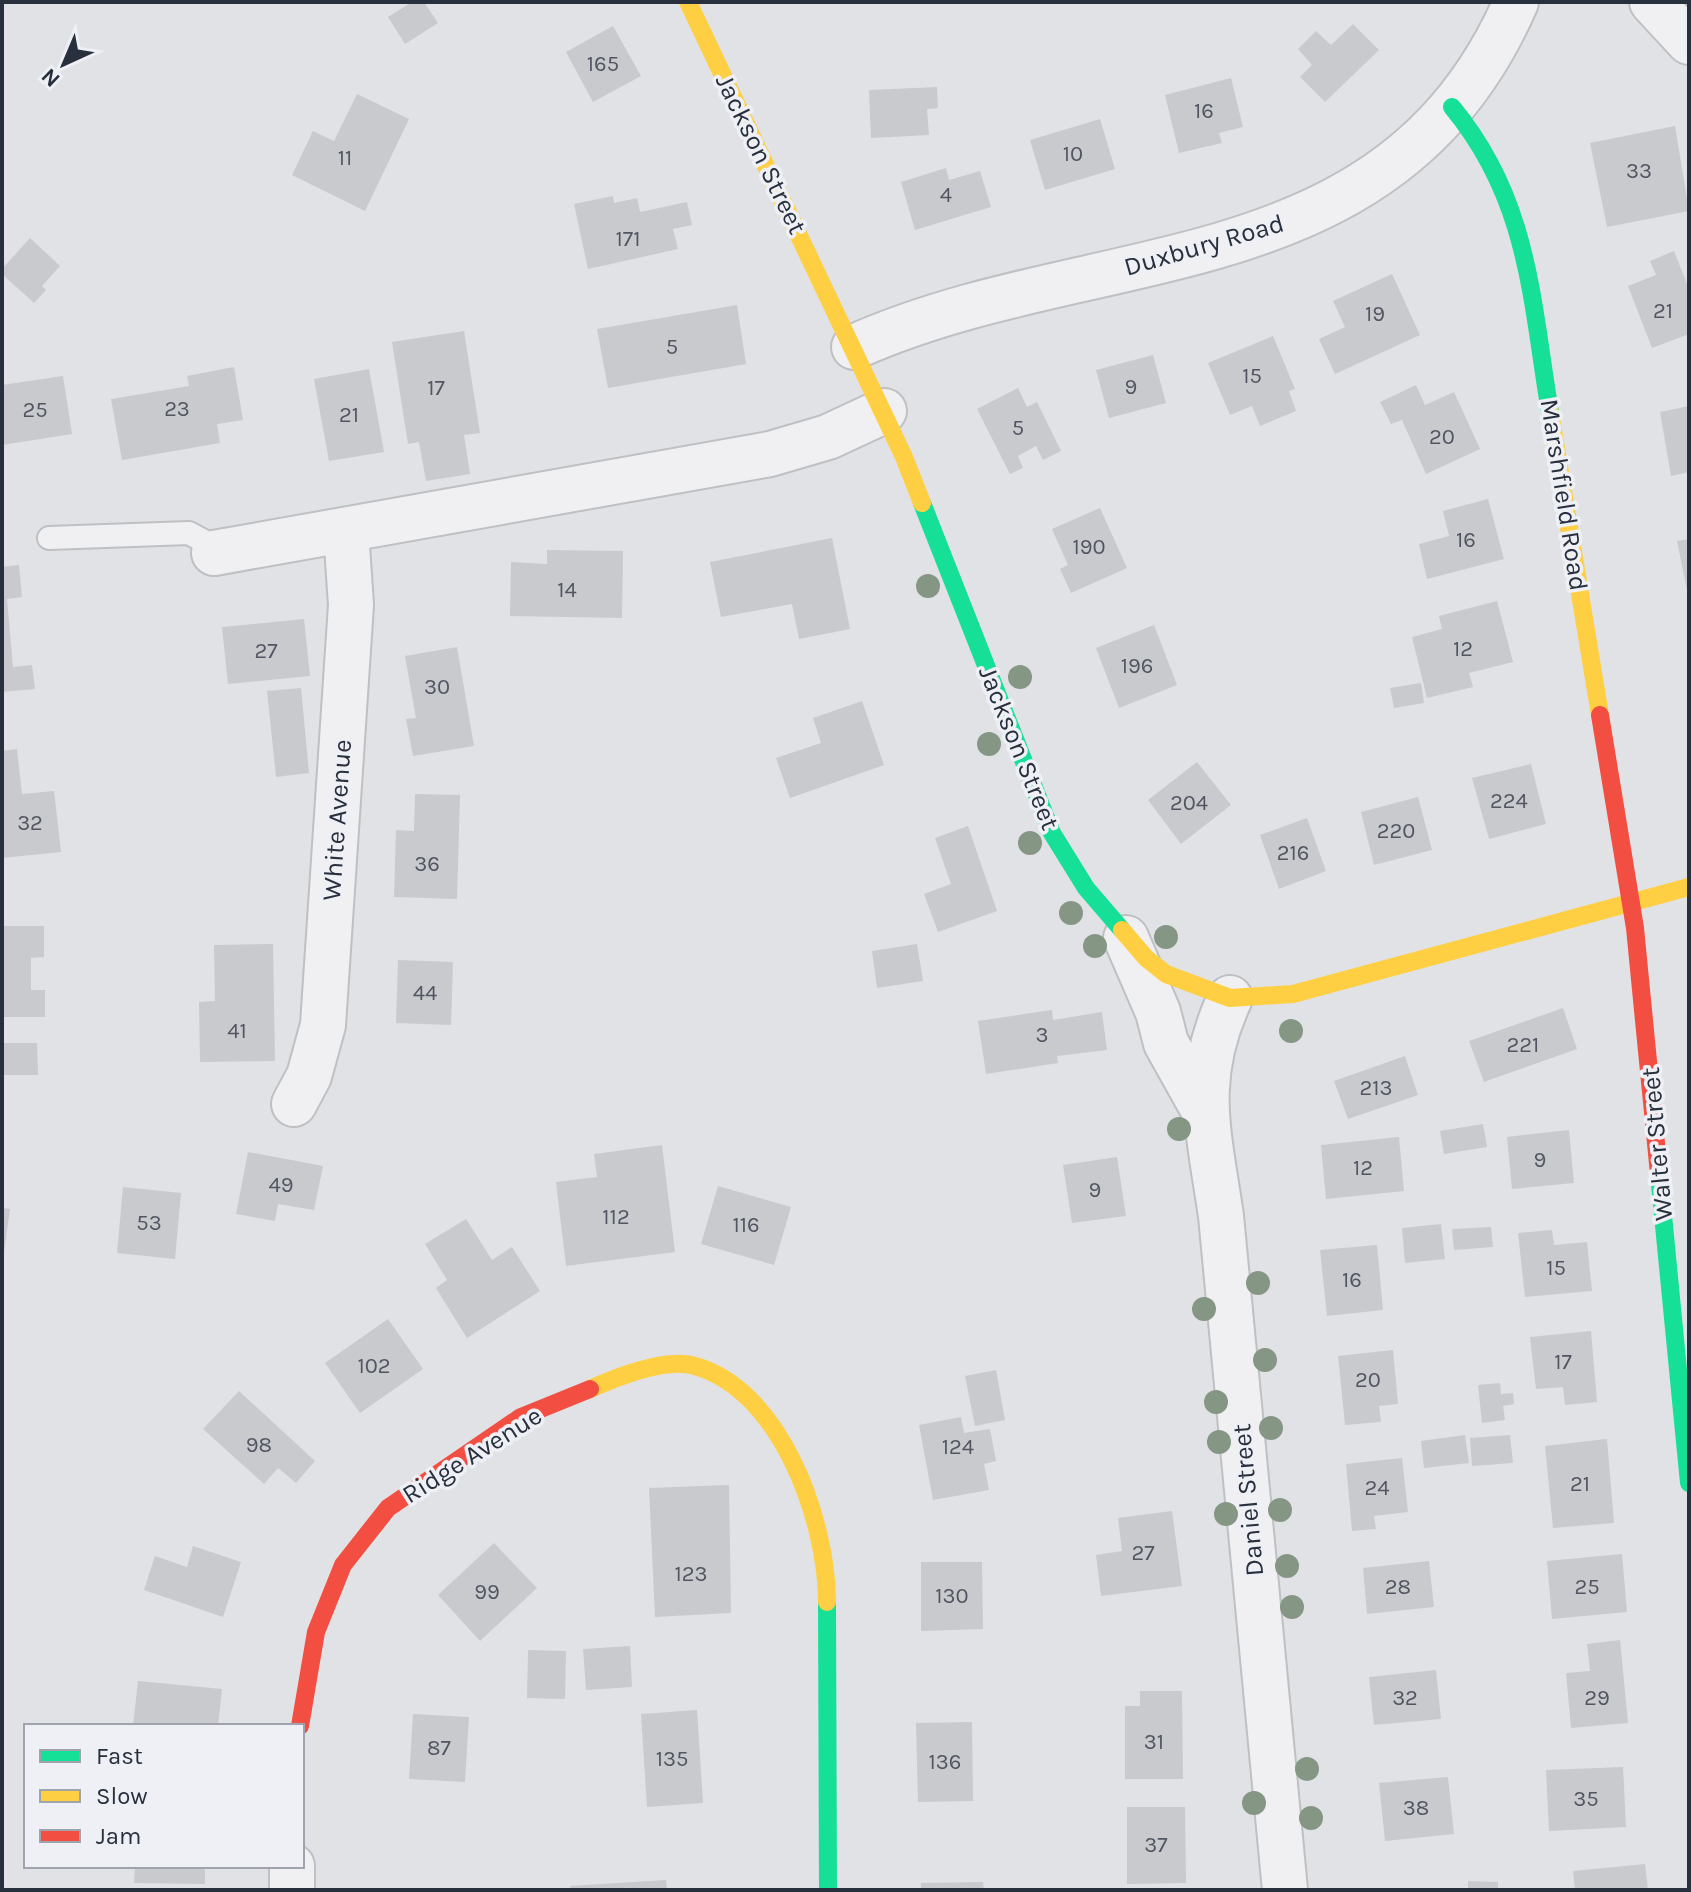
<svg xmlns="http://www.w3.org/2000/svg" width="1691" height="1892" font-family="Karla,sans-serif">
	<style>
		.building { fill: #c9cacd }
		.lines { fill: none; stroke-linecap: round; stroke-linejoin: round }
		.lane-casing { stroke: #bec0c3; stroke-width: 26 }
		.street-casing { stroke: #bec0c3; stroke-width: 48 }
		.lane { stroke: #f0f0f2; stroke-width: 22 }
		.street { stroke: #f0f0f2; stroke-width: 44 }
		.fast { stroke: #16e098; stroke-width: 18 }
		.slow { stroke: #ffcf43; stroke-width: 18 }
		.jam { stroke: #f24e42; stroke-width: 18 }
		.tree { fill: #859685 }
		.labels { text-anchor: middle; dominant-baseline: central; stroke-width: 7; stroke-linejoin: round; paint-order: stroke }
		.number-label { font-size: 22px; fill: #515662 }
		.street-label { font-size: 26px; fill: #282f3d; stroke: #eef0f5 }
	</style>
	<rect width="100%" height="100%" fill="#e0e2e5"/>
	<g class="building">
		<path d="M412 2H424L438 23 405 44 388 17Z"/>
		<path d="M1353 24 1379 50 1325 102 1300 77 1312 65 1298 49 1316 31 1331 45Z"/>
		<path d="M613 26 641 76 593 102 566 52Z"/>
		<path d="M1231 78 1243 127 1219 133 1222 143 1179 153 1165 95Z"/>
		<path d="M937 87 938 108 927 109 929 135 871 138 869 90Z"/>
		<path d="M357 94 409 119 365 211 292 175 313 131 334 141Z"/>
		<path d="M1100 119 1115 169 1045 190 1030 140Z"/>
		<path d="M1675 126 1689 211 1607 227 1590 143Z"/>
		<path d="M946 168 949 180 980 171 991 207 915 230 901 182Z"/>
		<path d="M613 196 614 203 637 198 640 212 687 202 692 225 673 229 678 249 588 269 574 204Z"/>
		<path d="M30 238 60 266 42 286 46 290 34 303 2 274V269Z"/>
		<path d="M1674 251 1689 289V334L1652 348 1628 286 1656 275 1650 261Z"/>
		<path d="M1392 274 1420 335 1335 374 1319 339 1345 327 1333 301Z"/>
		<path d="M737 305 746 364 608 388 597 329Z"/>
		<path d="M464 331 480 433 464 435 470 474 426 481 419 442 408 444 392 342Z"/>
		<path d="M1273 336 1295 389 1289 391 1296 411 1260 426 1252 406 1230 415 1208 363Z"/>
		<path d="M1153 355 1166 403 1109 418 1096 370Z"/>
		<path d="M234 367 243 420 217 424 220 443 122 460 111 399 189 386 187 376Z"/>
		<path d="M369 369 384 452 329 461 314 379Z"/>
		<path d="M63 376 72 434 2 445V385Z"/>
		<path d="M1416 385 1425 405 1454 392 1480 449 1426 474 1402 420 1391 424 1380 402Z"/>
		<path d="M1018 388 1027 407 1037 402 1061 451 1043 460 1036 446 1018 456 1023 468 1010 474 977 409Z"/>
		<path d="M1689 406V472L1671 476 1660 412Z"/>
		<path d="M1488 499 1504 559 1427 579 1419 544 1449 536 1443 511Z"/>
		<path d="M1100 508 1127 568 1071 593 1060 569 1068 565 1052 529Z"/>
		<path d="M832 538 850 629 799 639 792 604 721 617 710 562Z"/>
		<path d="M1689 539V595H1688L1677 541Z"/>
		<path d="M547 550 623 551 622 618 510 616 511 562 547 564Z"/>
		<path d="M19 565 22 597 7 599 13 667 32 665 35 689 2 692V567Z"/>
		<path d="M1497 601 1513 662 1469 673 1473 687 1427 698 1412 637 1442 629 1439 616Z"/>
		<path d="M304 619 310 676 228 684 222 627Z"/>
		<path d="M1154 625 1177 685 1119 708 1096 648Z"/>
		<path d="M457 647 474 746 413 756 406 719 416 718 405 656Z"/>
		<path d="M1421 683 1424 703 1394 708 1390 688Z"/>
		<path d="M301 688 309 773 276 777 267 691Z"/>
		<path d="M862 701 884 765 790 798 776 758 821 743 813 718Z"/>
		<path d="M17 749 22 794 54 791 61 852 2 858V751Z"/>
		<path d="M1197 762 1231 805 1181 844 1148 800Z"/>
		<path d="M1531 764 1546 824 1489 839 1472 778Z"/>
		<path d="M415 794 460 795 457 899 394 897 396 830 414 831Z"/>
		<path d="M1418 797 1432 850 1374 865 1361 812Z"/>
		<path d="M1307 818 1326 871 1279 889 1260 835Z"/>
		<path d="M968 826 997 911 938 932 924 894 951 884 935 838Z"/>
		<path d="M2 926H44V957L31 958V990H45V1017H2Z"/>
		<path d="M273 944 275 1061 200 1062 199 1002 215 1001 214 945Z"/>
		<path d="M917 944 923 981 877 988 872 951Z"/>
		<path d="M398 960 453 962 451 1025 396 1023Z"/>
		<path d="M1563 1008 1577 1049 1484 1082 1469 1041Z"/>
		<path d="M1052 1010 1053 1020 1102 1012 1107 1050 1057 1056 1058 1063 986 1074 978 1021Z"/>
		<path d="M2 1043H37L38 1075H2Z"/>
		<path d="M1405 1056 1418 1095 1348 1119 1334 1081Z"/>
		<path d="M1483 1124 1487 1147 1444 1154 1440 1131Z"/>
		<path d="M1569 1130 1574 1183 1512 1189 1507 1137Z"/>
		<path d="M1399 1137 1404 1191 1326 1199 1321 1145Z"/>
		<path d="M662 1145 675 1252 566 1266 556 1182 597 1177 594 1154Z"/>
		<path d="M248 1152 323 1166 314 1210 278 1204 275 1221 236 1214Z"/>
		<path d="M1117 1157 1126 1216 1072 1223 1063 1165Z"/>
		<path d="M718 1186 791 1207 774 1265 701 1244Z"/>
		<path d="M123 1187 181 1193 175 1259 117 1253Z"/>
		<path d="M2 1208 10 1209 4 1252H2Z"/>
		<path d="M466 1219 492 1260 512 1247 540 1291 467 1338 436 1288 447 1280 425 1244Z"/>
		<path d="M1441 1224 1445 1259 1405 1263 1402 1228Z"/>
		<path d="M1491 1227 1493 1247 1454 1250 1452 1229Z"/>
		<path d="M1552 1230 1554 1245 1587 1242 1592 1291 1525 1297 1518 1233Z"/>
		<path d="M1377 1245 1383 1310 1327 1316 1320 1250Z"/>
		<path d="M388 1319 423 1369 360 1413 325 1363Z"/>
		<path d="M1591 1331 1597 1402 1565 1405 1563 1387 1536 1389 1530 1337Z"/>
		<path d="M1393 1350 1398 1404 1379 1406 1381 1422 1345 1425 1338 1356Z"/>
		<path d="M996 1370 1005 1420 975 1426 965 1376Z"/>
		<path d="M1500 1383 1501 1394 1513 1393 1514 1404 1503 1406 1505 1420 1482 1423 1478 1385Z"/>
		<path d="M239 1391 315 1461 296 1483 278 1468 264 1484 203 1429Z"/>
		<path d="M961 1417 964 1433 990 1429 996 1461 984 1464 989 1490 933 1500 919 1425Z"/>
		<path d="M1465 1435 1469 1463 1424 1468 1421 1441Z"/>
		<path d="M1510 1435 1513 1463 1472 1466 1470 1438Z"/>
		<path d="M1607 1439 1614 1523 1553 1528 1545 1446Z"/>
		<path d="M1402 1458 1408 1512 1374 1516 1376 1529 1352 1531 1346 1464Z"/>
		<path d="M729 1485 731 1613 655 1617 649 1488Z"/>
		<path d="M1172 1511 1182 1586 1101 1596 1096 1555 1122 1551 1118 1518Z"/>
		<path d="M494 1543 537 1588 480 1641 438 1595Z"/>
		<path d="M193 1546 241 1562 223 1617 144 1590 155 1556 187 1567Z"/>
		<path d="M1622 1554 1627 1612 1552 1619 1547 1561Z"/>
		<path d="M1429 1561 1434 1607 1367 1614 1363 1568Z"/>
		<path d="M921 1562H982L983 1629 921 1631Z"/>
		<path d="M1620 1640 1628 1723 1571 1728 1566 1673 1590 1671 1587 1644Z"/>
		<path d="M630 1646 632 1687 586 1690 583 1649Z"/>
		<path d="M528 1650 566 1651 565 1699 527 1698Z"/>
		<path d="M1436 1670 1441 1719 1374 1725 1369 1677Z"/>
		<path d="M138 1681 222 1689 218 1726H133Z"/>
		<path d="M1140 1691H1182L1183 1779H1125V1706H1140Z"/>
		<path d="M697 1710 703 1803 647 1807 641 1714Z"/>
		<path d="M413 1714 469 1717 465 1782 409 1779Z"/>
		<path d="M972 1722 973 1801 918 1802 916 1723Z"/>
		<path d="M1623 1767 1626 1827 1549 1831 1546 1770Z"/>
		<path d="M1448 1777 1454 1834 1385 1841 1379 1783Z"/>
		<path d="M1127 1807H1185L1186 1883 1127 1884Z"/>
		<path d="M1645 1864 1648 1890H1575L1573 1871Z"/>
		<path d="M135 1866H205V1884L134 1883Z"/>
		<path d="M666 1880 667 1890H571L570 1886Z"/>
		<path d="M1468 1881 1498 1882V1890H1468Z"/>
		<path d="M983 1882 984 1890H921V1883Z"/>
	</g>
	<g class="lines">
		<defs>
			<path id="lane" d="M49 538 189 533 209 544 214 553"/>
			<g id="street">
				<path d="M1652 2 1689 42"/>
				<path d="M854 347C1096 239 1389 292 1516 2"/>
				<path d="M214 553 770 454 828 437 884 411"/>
				<path d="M1126 938 1158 1012 1166 1043 1204 1111"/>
				<path d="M1230 998C1192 1079 1209 1133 1221 1216L1285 1890"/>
				<path d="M294 1104 309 1076 323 1025 351 605 346 531"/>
				<path d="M292 1890V1866"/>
			</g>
		</defs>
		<use href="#lane" class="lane-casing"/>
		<use href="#street" class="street-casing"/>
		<use href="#lane" class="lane"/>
		<use href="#street" class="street"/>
		<g class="fast">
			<path d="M1452 107C1529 200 1531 298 1550 412"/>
			<path d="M922 503 1052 833 1086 888 1122 930"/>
			<path d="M1659 1174 1689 1483"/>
			<path d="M827 1602 828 1890"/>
		</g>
		<g class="slow">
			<path d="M688 2 904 457 922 503"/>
			<path d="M1550 412 1600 715"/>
			<path d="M1122 930 1146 958 1166 974 1230 998 1293 994 1689 887"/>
			<path d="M590 1389C617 1377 666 1357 695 1366 781 1390 827 1521 827 1602"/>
		</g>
		<g class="jam">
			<path d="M1600 715 1635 928 1659 1174"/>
			<path d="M300 1726 316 1632 343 1565 388 1508 521 1417 590 1389"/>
		</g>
	</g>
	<g class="tree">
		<circle cx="928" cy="586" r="12"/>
		<circle cx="1020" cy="677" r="12"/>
		<circle cx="989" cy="744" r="12"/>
		<circle cx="1030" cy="843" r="12"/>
		<circle cx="1071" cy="913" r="12"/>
		<circle cx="1166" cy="937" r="12"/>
		<circle cx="1095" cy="946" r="12"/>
		<circle cx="1291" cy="1031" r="12"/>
		<circle cx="1179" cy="1129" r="12"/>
		<circle cx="1258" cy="1283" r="12"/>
		<circle cx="1204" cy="1309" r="12"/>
		<circle cx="1265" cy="1360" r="12"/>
		<circle cx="1216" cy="1402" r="12"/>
		<circle cx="1271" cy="1428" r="12"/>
		<circle cx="1219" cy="1442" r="12"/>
		<circle cx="1280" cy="1510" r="12"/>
		<circle cx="1226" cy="1514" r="12"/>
		<circle cx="1287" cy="1566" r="12"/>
		<circle cx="1292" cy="1607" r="12"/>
		<circle cx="1307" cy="1769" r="12"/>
		<circle cx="1254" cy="1803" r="12"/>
		<circle cx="1311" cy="1818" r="12"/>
	</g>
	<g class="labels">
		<g class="number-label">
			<text x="603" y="64">165</text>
			<text x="1204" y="111">16</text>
			<text x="1073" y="154">10</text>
			<text x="345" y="158">11</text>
			<text x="1639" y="171">33</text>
			<text x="946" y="195">4</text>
			<text x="628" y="239">171</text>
			<text x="1663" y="311">21</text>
			<text x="1375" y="314">19</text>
			<text x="672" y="347">5</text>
			<text x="1252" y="376">15</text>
			<text x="1131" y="387">9</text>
			<text x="436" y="388">17</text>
			<text x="177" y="409">23</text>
			<text x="35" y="410">25</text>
			<text x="349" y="415">21</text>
			<text x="1018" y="428">5</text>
			<text x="1442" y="437">20</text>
			<text x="1466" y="540">16</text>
			<text x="1089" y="547">190</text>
			<text x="567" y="590">14</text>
			<text x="1463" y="649">12</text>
			<text x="266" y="651">27</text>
			<text x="1137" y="666">196</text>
			<text x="437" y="687">30</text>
			<text x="1509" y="801">224</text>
			<text x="1189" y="803">204</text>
			<text x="30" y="823">32</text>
			<text x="1396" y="831">220</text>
			<text x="1293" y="853">216</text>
			<text x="427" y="864">36</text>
			<text x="425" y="993">44</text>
			<text x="237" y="1031">41</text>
			<text x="1042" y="1035">3</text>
			<text x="1523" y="1045">221</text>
			<text x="1376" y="1088">213</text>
			<text x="1540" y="1160">9</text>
			<text x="1363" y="1168">12</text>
			<text x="281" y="1185">49</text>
			<text x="1095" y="1190">9</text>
			<text x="616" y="1217">112</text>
			<text x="149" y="1223">53</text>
			<text x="746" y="1225">116</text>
			<text x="1556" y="1268">15</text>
			<text x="1352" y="1280">16</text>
			<text x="1563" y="1362">17</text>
			<text x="374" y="1366">102</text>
			<text x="1368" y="1380">20</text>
			<text x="259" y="1445">98</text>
			<text x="958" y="1447">124</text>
			<text x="1580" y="1484">21</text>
			<text x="1377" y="1488">24</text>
			<text x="1143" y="1553">27</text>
			<text x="691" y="1574">123</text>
			<text x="1398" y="1587">28</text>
			<text x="1587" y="1587">25</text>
			<text x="487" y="1592">99</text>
			<text x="952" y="1596">130</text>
			<text x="1405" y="1698">32</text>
			<text x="1597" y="1698">29</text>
			<text x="1154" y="1742">31</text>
			<text x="439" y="1748">87</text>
			<text x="672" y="1759">135</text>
			<text x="945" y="1762">136</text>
			<text x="1586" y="1799">35</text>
			<text x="1416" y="1808">38</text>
			<text x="1156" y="1845">37</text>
		</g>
		<g class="street-label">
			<text transform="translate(761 154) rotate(64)">Jackson Street</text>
			<text transform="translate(1204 245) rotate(-16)">Duxbury Road</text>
			<text transform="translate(1564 495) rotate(81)">Marshfield Road</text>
			<text transform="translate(1019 748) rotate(68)">Jackson Street</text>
			<text transform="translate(337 820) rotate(-86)">White Avenue</text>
			<text transform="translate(1657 1144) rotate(-95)">Walter Street</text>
			<text transform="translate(472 1455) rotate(-32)">Ridge Avenue</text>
			<text transform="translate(1248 1500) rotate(-95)">Daniel Street</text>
		</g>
	</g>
	<rect width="1691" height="1892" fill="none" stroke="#282f3d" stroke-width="8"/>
	<rect x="24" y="1724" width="280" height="144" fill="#eef0f5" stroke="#9fa3ab" stroke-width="2"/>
	<rect x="40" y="1750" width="40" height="12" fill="#16e098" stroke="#9fa3ab" stroke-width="2"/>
	<text x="96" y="1764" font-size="24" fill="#282f3d">Fast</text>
	<rect x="40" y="1790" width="40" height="12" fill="#ffcf43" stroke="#9fa3ab" stroke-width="2"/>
	<text x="96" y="1804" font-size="24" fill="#282f3d">Slow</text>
	<rect x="40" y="1830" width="40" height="12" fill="#f24e42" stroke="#9fa3ab" stroke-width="2"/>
	<text x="96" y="1844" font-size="24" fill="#282f3d">Jam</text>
	<g transform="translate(64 64) rotate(224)" stroke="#eef0f5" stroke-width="6" paint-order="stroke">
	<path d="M0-6L14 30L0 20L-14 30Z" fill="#282f3d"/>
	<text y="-12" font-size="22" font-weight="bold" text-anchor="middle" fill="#282f3d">N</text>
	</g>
</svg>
